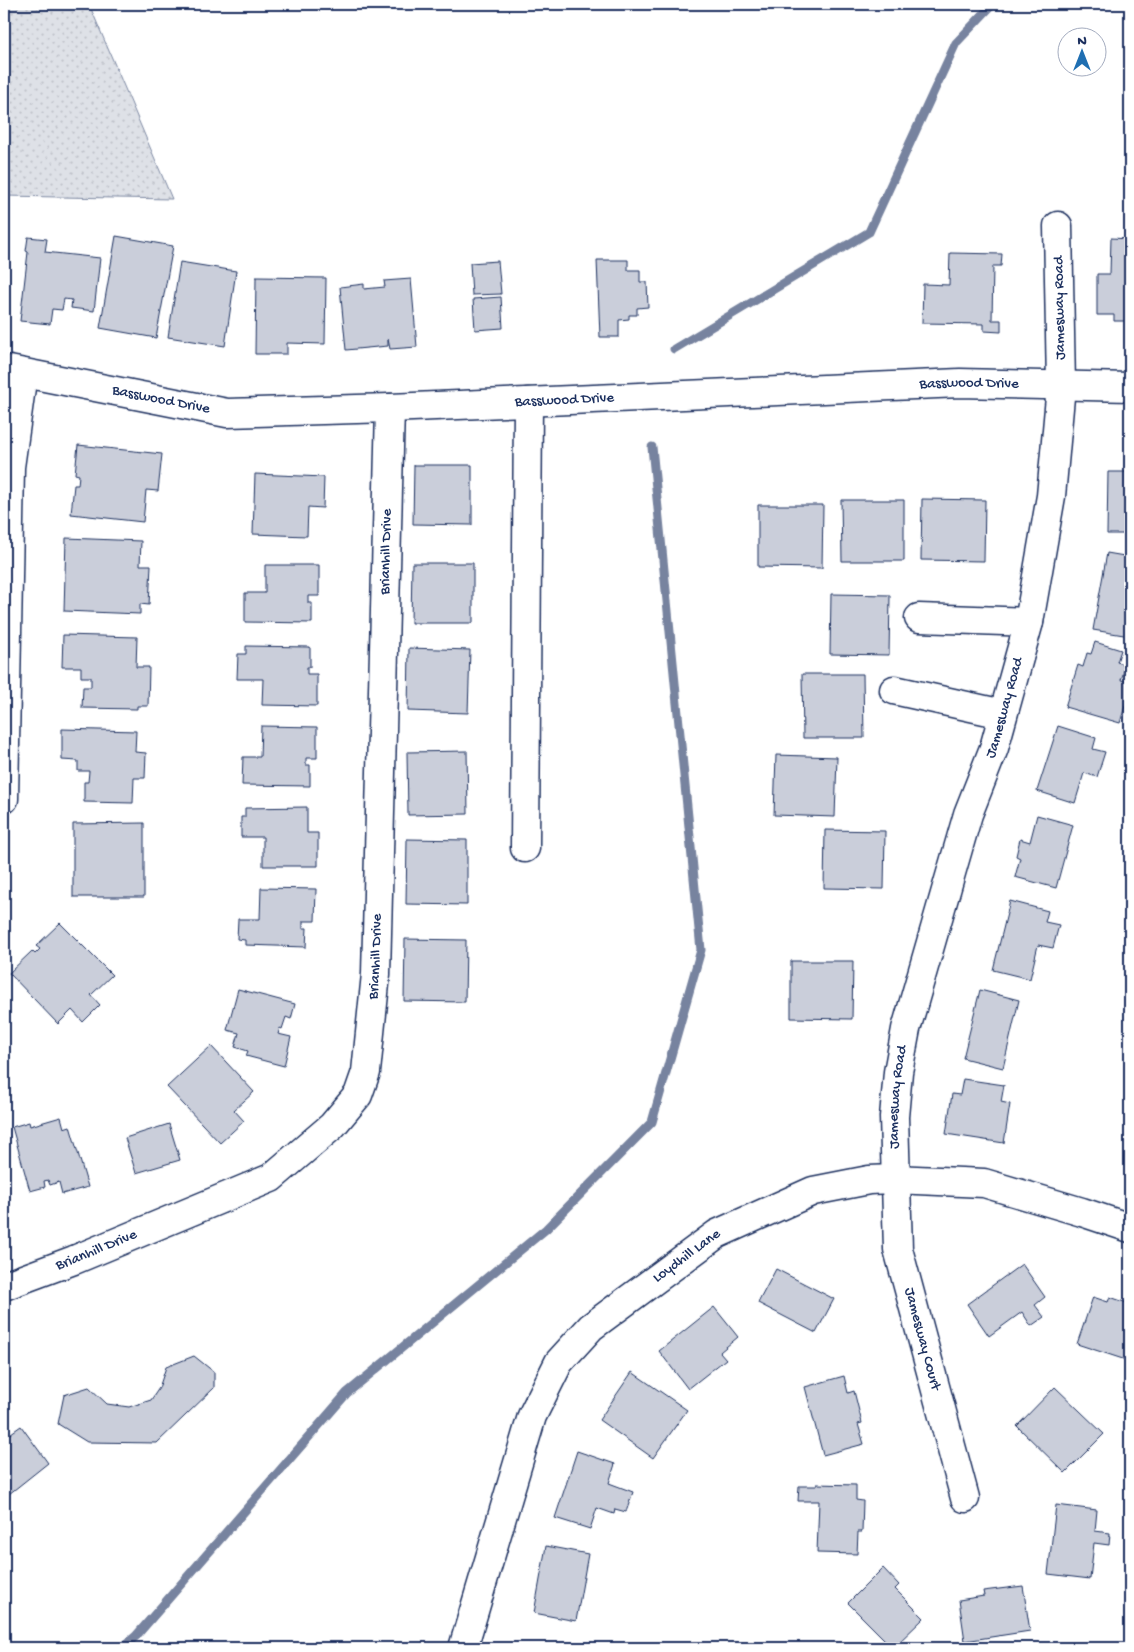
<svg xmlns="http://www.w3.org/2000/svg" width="1134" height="1652" font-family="'Gochi Hand',sans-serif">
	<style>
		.grass { fill: url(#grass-dots); stroke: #7c88a2 }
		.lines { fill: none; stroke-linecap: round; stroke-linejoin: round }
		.stream { stroke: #77839f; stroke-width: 9 }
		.building { fill: #caceda; stroke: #1b2f5e }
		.minor-casing { stroke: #1b2f5e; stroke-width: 31 }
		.minor { stroke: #fff; stroke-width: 28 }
		.labels { text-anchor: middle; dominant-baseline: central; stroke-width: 4; stroke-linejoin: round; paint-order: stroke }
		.street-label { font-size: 15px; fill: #1b2f5e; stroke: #fff }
	</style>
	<defs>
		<pattern id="grass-dots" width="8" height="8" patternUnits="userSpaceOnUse" patternTransform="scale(1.25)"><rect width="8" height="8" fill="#dee1e7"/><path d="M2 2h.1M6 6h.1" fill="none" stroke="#bec1c9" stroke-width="1.8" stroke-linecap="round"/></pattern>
	</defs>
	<rect width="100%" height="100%" fill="#fff"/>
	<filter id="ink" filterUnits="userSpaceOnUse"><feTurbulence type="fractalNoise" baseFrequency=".02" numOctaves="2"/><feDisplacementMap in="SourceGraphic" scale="10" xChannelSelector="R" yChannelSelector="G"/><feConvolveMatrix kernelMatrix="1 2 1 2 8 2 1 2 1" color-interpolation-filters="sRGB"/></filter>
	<g filter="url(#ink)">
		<path class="grass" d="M4 4H89L172 199 4 196Z"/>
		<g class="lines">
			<g class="stream">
				<path d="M674 349 869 232 956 43 993 4"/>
				<path d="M122 1648 136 1636 347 1393 546 1229 652 1122 701 950 652 447"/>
			</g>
		</g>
		<g class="building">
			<path d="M116 236 173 246 156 338 100 328Z"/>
			<path d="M28 237 47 239 45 252 100 258 94 311 71 308 72 300 64 299 62 310 52 309 50 324 20 321 28 252 26 251Z"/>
			<path d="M1111 238 1130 239V321H1114V315H1097V274H1110Z"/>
			<path d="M950 253 1002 254 1001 266H993L992 320H1001V332L984 331V324L922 323 923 284 949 285Z"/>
			<path d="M597 260H628V270H640V282H647L648 307 637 308V315H629V319L619 320V337H600Z"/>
			<path d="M498 261 501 294 472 295 470 263Z"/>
			<path d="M180 262 236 271 225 346 168 337Z"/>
			<path d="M256 277 326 278 325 344 287 343V354H255Z"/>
			<path d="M411 279 417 347 390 349 388 339V346L346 350 340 287 364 284V289L385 287 384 281Z"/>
			<path d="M501 297 503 328 475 330 473 299Z"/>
			<path d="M78 445 162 454 158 491 146 490 143 522 71 514 74 485H78L79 475 75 474Z"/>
			<path d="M414 465H472V525L413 524Z"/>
			<path d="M1108 472H1130V534H1107Z"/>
			<path d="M255 474 324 477 323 508 308 507 307 536 253 534Z"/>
			<path d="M922 499 985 500 984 561 921 560Z"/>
			<path d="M841 500H904V561H842Z"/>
			<path d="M758 505H823L822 568 758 567Z"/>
			<path d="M66 538 141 541 140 565H151L149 605 140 604V614L64 611Z"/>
			<path d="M1107 553 1130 557V636L1093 630Z"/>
			<path d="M412 563H473V623H411Z"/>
			<path d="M265 565H319V596H308V603H312V623L245 622V593H265Z"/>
			<path d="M831 594 890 595 889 655 830 654Z"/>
			<path d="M63 635 137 637 136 667H149L148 706H137V709L82 708 83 687H91V677H81V667H62Z"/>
			<path d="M1095 642 1121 650 1117 662 1126 665 1121 680 1130 682V689L1120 723 1065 707 1078 665 1083 667 1087 653 1091 654Z"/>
			<path d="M246 646 310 647V667H307V674H317V706L262 705 263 679H237L238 654H246Z"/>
			<path d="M409 648 470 650 468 713 408 711Z"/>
			<path d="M802 674H863L864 738H803Z"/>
			<path d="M261 726 317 727V758H306V765H310V786L242 785 243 757H260Z"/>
			<path d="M1058 726 1096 738 1093 749 1105 752 1097 777 1084 773 1075 803 1037 791Z"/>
			<path d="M62 729 136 731 135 752 146 753 145 778H134L133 803 84 802V782H88L89 771H78V761L62 760Z"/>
			<path d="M467 751 468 814 408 815 407 752Z"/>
			<path d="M776 755 837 757 835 817 774 815Z"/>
			<path d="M307 807V833H318V866H263V837H241V817H245V808Z"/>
			<path d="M1037 815 1073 825 1056 888 1015 877 1020 858 1016 856 1020 839 1030 842Z"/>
			<path d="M144 823V897H73V824Z"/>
			<path d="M825 830 885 831 884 889 824 888Z"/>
			<path d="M407 839 467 840V905L406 904Z"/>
			<path d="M261 888 316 889 315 921H303V928H307L306 947 245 945V940L237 939 238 919H260Z"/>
			<path d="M1010 901 1048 911 1045 922 1059 925 1053 948 1038 945 1030 979 993 970Z"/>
			<path d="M60 923 112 975 91 995 100 1005 83 1022 72 1010 58 1024 9 973 32 951 35 954 40 949 36 946Z"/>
			<path d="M405 939 466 940 465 1002 404 1001Z"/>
			<path d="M791 961H853L852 1019 791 1018Z"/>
			<path d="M238 989 295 1004 291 1019 286 1017 282 1029 280 1028 278 1034 291 1037 284 1066 246 1056 248 1051 235 1047 239 1033 227 1030Z"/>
			<path d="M980 990 1019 1000 1003 1068 963 1058Z"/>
			<path d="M211 1046 254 1092 234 1110 244 1121 220 1143 167 1087Z"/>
			<path d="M963 1079 1004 1085 1001 1102 1010 1104 1004 1143 946 1134 952 1094 960 1095Z"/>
			<path d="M61 1117 64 1128 70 1126 88 1187 62 1194 59 1182 50 1185 48 1180 44 1181 45 1187 30 1191 12 1127 29 1122 30 1126Z"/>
			<path d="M169 1124 180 1160 136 1173 125 1138Z"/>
			<path d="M1022 1264 1045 1297 1035 1305 1044 1317 1031 1326 1022 1312 989 1336 967 1304Z"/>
			<path d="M776 1269 834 1299 816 1333 758 1303Z"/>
			<path d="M1093 1297 1108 1302 1110 1297 1130 1304 1129 1361 1077 1344Z"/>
			<path d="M714 1307 738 1337 720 1352 726 1359 688 1389 659 1351Z"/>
			<path d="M194 1356 214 1372V1388L157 1443 87 1442 58 1424 64 1395 89 1387 107 1404 129 1407 151 1400 159 1388 166 1367Z"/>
			<path d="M632 1372 687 1410 653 1458 599 1420Z"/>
			<path d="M844 1376 848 1393 854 1391 862 1423 858 1424 864 1444 823 1455 805 1387Z"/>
			<path d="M1055 1387 1104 1434 1065 1473 1017 1426Z"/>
			<path d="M21 1426 48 1463 4 1498V1438Z"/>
			<path d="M577 1451 615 1464 609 1483 633 1492 626 1512 615 1509 614 1514 597 1508 590 1529 555 1518Z"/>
			<path d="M817 1484 856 1485V1500L863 1501 862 1532H858L857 1554 817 1553 819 1501H798L799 1486H817Z"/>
			<path d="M1056 1505 1097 1510 1095 1531 1110 1533 1109 1545 1094 1543 1090 1579 1048 1574Z"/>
			<path d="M546 1546 588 1554 576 1621 534 1613Z"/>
			<path d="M883 1568 899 1585 895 1589 924 1618 893 1648 848 1603Z"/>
			<path d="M1023 1586 1030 1631 965 1641 959 1600 984 1596 983 1591Z"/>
		</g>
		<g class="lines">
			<defs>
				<g id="minor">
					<path id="s1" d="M4 369 227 413 390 408 960 383 1130 387"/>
					<path d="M919 618 1029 622"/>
					<path d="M894 690 1003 714"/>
					<path d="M4 799 10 467 23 373"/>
					<path d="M525 848 528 402"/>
					<path id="s2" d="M4 1286 74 1260 271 1178 332 1126 358 1095 366 1072 376 974 390 408"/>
					<path id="s3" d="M965 1498 898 1249 894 1117 898 1072 906 1029 968 814 994 748 1029 622 1051 496 1061 386 1058 226"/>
					<path id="s4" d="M463 1648 532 1416 559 1362 591 1327 717 1234 813 1191 869 1180 894 1179 984 1183 1082 1212 1130 1228"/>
				</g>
			</defs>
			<use href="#minor" class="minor-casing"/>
			<use href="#minor" class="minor"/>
		</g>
	</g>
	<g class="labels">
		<g class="street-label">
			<text transform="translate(1060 308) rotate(-91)">Jamesway Road</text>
			<text stroke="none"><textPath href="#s1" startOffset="970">Basswood Drive</textPath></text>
			<text stroke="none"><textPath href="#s1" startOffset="160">Basswood Drive</textPath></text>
			<text stroke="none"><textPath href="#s1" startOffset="565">Basswood Drive</textPath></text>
			<text stroke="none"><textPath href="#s2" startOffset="954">Brianhill Drive</textPath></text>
			<text stroke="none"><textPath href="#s3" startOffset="815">Jamesway Road</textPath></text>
			<text stroke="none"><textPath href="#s2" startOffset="549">Brianhill Drive</textPath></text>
			<text stroke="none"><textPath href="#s3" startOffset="410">Jamesway Road</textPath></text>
			<text stroke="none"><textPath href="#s2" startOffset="99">Brianhill Drive</textPath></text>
			<text stroke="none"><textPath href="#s4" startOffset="469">Loydhill Lane</textPath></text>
			<text transform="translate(922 1339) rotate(75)">Jamesway Court</text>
		</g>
	</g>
	<rect width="1134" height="1652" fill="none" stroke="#fff" stroke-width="20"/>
	<rect x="10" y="10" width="1114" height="1632" fill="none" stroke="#1b2f5e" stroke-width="2" filter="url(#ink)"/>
	<g transform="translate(1082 52)"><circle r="24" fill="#ffffff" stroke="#a4acbf"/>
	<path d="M0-4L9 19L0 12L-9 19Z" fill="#1f6fb2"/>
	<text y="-8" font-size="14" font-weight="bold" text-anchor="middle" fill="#1b2f5e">N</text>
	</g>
</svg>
